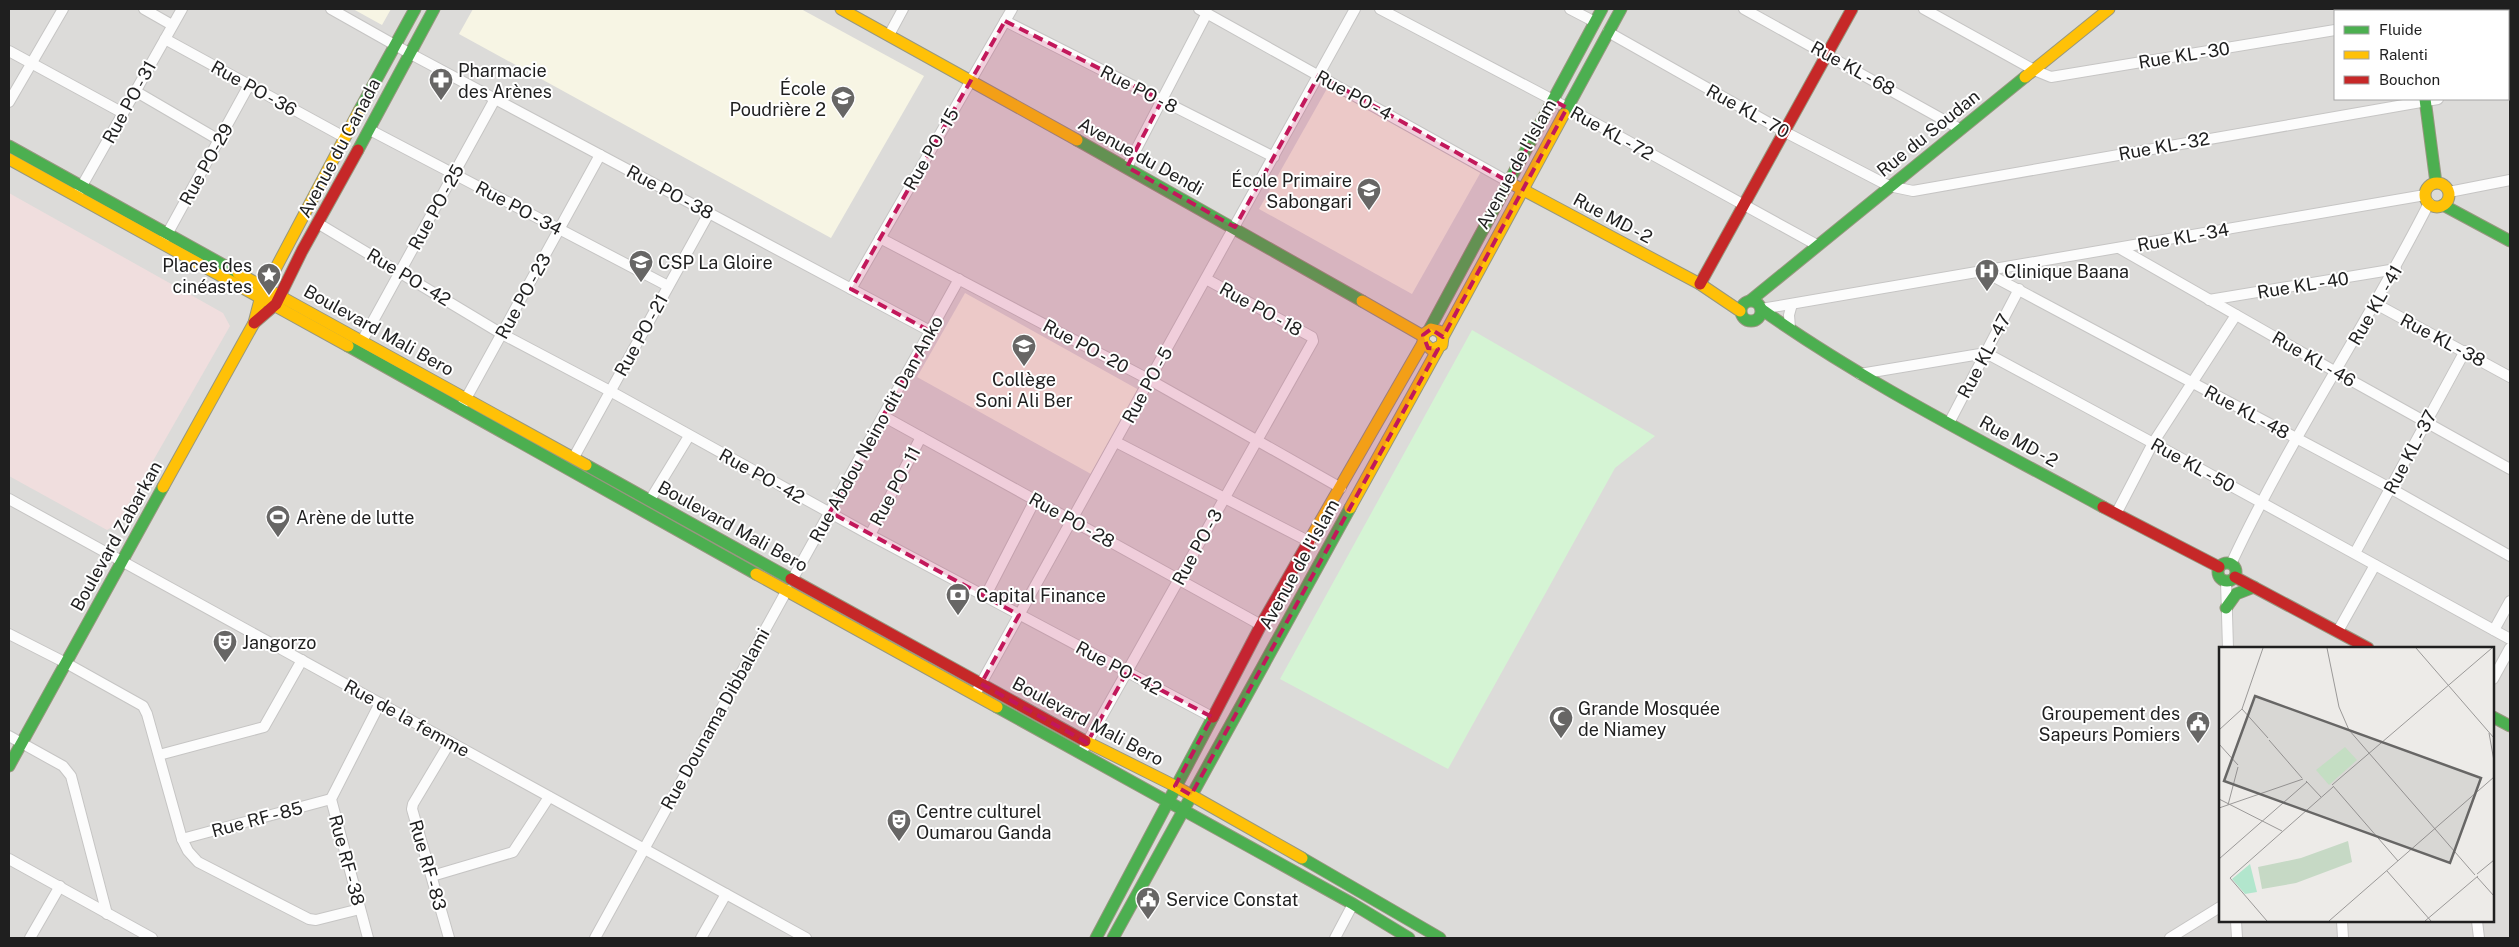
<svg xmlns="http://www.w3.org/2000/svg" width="2519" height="947" font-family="'Public Sans',sans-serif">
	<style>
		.residential { fill: #dcdbd9; fill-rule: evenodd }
		.commercial { fill: #f0dede }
		.education { fill: #f7f5e4 }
		.park { fill: #d5f4d4 }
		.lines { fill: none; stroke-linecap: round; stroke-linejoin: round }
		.street-casing { stroke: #c6c5c4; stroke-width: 12 }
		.fast-casing { stroke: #97977f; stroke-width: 13 }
		.slow-casing { stroke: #97977f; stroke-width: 13 }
		.jam-casing { stroke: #97977f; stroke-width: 13 }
		.street { stroke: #fcfcfc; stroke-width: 10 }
		.fast { stroke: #4caf50; stroke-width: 11 }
		.slow { stroke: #ffc107; stroke-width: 11 }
		.jam { stroke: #c62828; stroke-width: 11 }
		.marked { fill: #c2185b; fill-opacity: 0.2; stroke: #c2185b; stroke-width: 4; stroke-dasharray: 10 6; stroke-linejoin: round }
		.labels { text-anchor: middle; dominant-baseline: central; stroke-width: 4; stroke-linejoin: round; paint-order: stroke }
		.street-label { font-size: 18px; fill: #1f1f1f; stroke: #fff }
		.poi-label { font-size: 18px; fill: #1f1f1f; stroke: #fff; text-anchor: start }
		.inset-road { fill: none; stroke: #9b9998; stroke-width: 1 }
		.view { fill: #676665; fill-opacity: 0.15; stroke: #676665; stroke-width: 2.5 }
		.inset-edge { fill: none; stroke: #1f1f1f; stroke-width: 2.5 }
	</style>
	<rect width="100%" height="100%" fill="#edebe8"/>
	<path class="residential" d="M9 9H2510V938H9ZM2335 11H2508V99H2335ZM2220 648H2493V921H2220Z"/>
	<path class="commercial" d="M9 193 223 313 230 326 117 524 107 530 9 476Z"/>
	<g class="education">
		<path d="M353 9H391L382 25Z"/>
		<path d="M473 9H801L924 76 831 238 459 34Z"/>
		<path d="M1329 85 1482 170 1412 294 1259 209Z"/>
		<path d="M965 293 1139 390 1091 474 917 377Z"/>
	</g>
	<path class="park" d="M1472 330 1655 436 1615 468 1448 769 1280 679Z"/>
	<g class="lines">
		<defs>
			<g id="street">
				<path d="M144 9 172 25"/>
				<path d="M331 9 409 53 930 331"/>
				<path d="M1199 9 1509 182"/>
				<path d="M1380 9 1553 100 1817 245"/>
				<path d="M1570 9 1595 22"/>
				<path d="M1744 9 1960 129"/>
				<path d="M1924 9 2034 70 2051 77 2335 30"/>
				<path d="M2447 11 2461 9"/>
				<path d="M1005 21 1274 157"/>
				<path d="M1608 32 1785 132 1889 186 1913 191 2438 99"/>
				<path d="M889 35 903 9"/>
				<path d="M165 39 344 137"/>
				<path d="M9 51 123 113"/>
				<path d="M2508 87 2510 86"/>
				<path d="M135 91 219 140"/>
				<path d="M9 102 63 9"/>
				<path d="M370 130 668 286"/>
				<path d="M1127 167 1207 13"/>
				<path d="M79 191 182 9"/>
				<path d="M2449 192 2510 180"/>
				<path d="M319 224 502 334 610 391 870 535 1212 717"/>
				<path d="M165 238 249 85"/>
				<path d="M880 238 1150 380 1341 488"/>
				<path d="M2119 248 2336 372 2510 469"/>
				<path d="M1983 271 2390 488 2510 556"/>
				<path d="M851 289 1012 9"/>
				<path d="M2209 300 2396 269"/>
				<path d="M2376 304 2510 377"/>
				<path d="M1761 309 2425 195"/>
				<path d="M1790 328 1789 315 1792 304"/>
				<path d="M362 341 495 99"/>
				<path d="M1860 374 1986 353 2153 443 2510 639"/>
				<path d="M463 404 600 155"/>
				<path d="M883 416 1261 625"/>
				<path d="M1949 423 2019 289"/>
				<path d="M1116 442 1310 542"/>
				<path d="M574 457 709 213"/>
				<path d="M9 499 806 938"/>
				<path d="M650 500 689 436"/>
				<path d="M2116 514 2153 443 2236 315"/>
				<path d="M870 535 921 437"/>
				<path d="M2355 553 2465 351"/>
				<path d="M2231 564C2289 439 2367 326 2429 203"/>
				<path d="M792 580 959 279"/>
				<path d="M2226 581 2228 648"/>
				<path d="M986 595 1035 500"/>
				<path d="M2494 630 2510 601"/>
				<path d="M2338 631 2375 565"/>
				<path d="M9 634 66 663 143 706 147 714 182 839 188 851 198 862 309 919 316 920 360 909"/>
				<path d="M2493 679 2510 648"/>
				<path d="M978 689 1355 9"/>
				<path d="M9 736 63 766 71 776 107 914"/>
				<path d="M1084 748 1313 341 1312 337 1206 279"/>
				<path d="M159 755 264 727 302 660"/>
				<path d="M182 839 331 799"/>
				<path d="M9 859 152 938"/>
				<path d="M432 876 513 852 549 797"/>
				<path d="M2236 921 2237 938"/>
				<path d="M2342 921 2343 938"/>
				<path d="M2477 921 2479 938"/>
				<path d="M30 938 60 886"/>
				<path d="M368 938 331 799 380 703"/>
				<path d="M449 938 412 809 413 804 450 742"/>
				<path d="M595 938 787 590"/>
				<path d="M701 938 726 894"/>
				<path d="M1335 938 1353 904"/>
				<path d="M2170 938 2220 907"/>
			</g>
			<g id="fast">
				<path d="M2425 99 2436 183"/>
				<path d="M359 111 415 9"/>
				<path d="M1564 114 1621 9"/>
				<path d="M1077 140 1362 301"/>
				<path d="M9 146 238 273"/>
				<path d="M358 150 434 9"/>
				<path d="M2443 205 2510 241"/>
				<path d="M1751 300 2025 77"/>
				<circle cx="1751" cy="311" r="10"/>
				<path d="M1761 309C1868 385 1988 444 2103 507"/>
				<path d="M1429 330 1602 9"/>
				<path d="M348 346 756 574"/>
				<path d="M586 465 791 579"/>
				<circle cx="2227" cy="572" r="9"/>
				<path d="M2226 608 2236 594 2254 587"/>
				<path d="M997 707 1353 904 1409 938"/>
				<path d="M2493 717 2510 726"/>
				<path d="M9 766 163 487"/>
				<path d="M1302 858 1440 938"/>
				<path d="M1096 938 1213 717"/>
				<path d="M1113 938 1350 508"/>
			</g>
			<g id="slow">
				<path d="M841 9 1077 140"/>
				<path d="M2415 9V11"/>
				<path d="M2025 77 2109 9"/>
				<path d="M9 159 348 346"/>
				<circle cx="2437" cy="195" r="12"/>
				<path d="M1514 185 1700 284 1740 311"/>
				<path d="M238 273 586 465"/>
				<path d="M1362 301 1423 336"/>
				<path d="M1443 337 1439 331 1431 329 1424 334 1423 342 1432 350 1442 345 1443 337 1564 114"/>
				<path d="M163 487 254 323 261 296 359 111"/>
				<path d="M1350 508 1438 349"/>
				<path d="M1309 541 1423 343"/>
				<path d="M756 574 997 707"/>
				<path d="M1085 741 1175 786 1302 858"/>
			</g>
			<g id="jam">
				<path d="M1700 284 1852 9"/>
				<path d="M254 323 276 304 302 251 358 150"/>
				<path d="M2103 507 2219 567"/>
				<path d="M2235 577 2368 648"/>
				<path d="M791 579 1085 741"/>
				<path d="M1213 717 1261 625 1309 541"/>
			</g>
		</defs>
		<use href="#street" class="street-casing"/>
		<use href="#fast" class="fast-casing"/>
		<use href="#slow" class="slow-casing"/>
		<use href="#jam" class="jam-casing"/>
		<use href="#street" class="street"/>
		<use href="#fast" class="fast"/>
		<use href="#slow" class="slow"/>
		<use href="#jam" class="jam"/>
	</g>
	<path class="marked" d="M1005 21 1162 100 1127 167 1235 227 1319 75 1509 182 1553 100 1567 108 1443 337 1431 329 1423 335 1428 348 1438 349 1191 795 1175 786 1212 717 1127 672 1087 743 1079 738 981 684 1019 615 830 512 930 331 851 289Z"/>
	<defs>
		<symbol id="pharmacy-pin" viewBox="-11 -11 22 30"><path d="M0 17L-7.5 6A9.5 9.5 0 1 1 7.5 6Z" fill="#676665" stroke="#fff"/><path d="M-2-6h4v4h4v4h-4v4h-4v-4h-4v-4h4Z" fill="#fff"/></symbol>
		<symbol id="school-pin" viewBox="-11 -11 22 30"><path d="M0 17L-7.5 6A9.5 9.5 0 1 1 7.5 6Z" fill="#676665" stroke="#fff"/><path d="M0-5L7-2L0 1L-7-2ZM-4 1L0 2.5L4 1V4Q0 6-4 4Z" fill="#fff"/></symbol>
		<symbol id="hospital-pin" viewBox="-11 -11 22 30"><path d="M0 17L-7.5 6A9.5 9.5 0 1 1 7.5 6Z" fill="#676665" stroke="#fff"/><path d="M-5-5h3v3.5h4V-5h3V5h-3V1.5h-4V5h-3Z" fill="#fff"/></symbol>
		<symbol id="sight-pin" viewBox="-11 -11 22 30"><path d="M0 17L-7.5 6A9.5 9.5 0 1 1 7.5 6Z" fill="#676665" stroke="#fff"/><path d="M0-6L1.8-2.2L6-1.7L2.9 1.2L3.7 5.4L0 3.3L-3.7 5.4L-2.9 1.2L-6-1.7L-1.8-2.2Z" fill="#fff"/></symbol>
		<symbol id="stadium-pin" viewBox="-11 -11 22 30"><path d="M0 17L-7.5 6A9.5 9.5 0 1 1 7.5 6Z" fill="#676665" stroke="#fff"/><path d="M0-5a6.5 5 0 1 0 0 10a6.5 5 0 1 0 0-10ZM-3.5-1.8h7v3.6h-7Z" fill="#fff"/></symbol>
		<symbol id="bank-pin" viewBox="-11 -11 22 30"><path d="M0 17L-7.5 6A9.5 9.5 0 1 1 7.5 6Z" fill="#676665" stroke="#fff"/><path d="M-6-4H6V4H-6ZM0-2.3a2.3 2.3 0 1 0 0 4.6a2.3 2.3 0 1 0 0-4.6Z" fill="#fff"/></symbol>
		<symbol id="theatre-pin" viewBox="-11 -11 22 30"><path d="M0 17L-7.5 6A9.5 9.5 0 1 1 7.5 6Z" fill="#676665" stroke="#fff"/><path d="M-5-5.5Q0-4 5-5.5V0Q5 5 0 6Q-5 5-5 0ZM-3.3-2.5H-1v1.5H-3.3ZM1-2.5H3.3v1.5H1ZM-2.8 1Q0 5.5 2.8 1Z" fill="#fff"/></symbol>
		<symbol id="mosque-pin" viewBox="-11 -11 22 30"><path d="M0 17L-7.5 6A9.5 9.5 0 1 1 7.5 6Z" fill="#676665" stroke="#fff"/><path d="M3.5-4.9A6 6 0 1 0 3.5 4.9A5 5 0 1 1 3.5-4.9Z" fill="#fff"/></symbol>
		<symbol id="civic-pin" viewBox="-11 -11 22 30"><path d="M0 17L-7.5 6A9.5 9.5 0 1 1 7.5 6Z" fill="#676665" stroke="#fff"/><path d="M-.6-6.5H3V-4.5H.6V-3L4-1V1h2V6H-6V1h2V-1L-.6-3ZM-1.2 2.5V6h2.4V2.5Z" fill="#fff"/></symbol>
	</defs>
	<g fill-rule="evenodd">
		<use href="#pharmacy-pin" x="427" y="66" width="28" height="38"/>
		<use href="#school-pin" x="829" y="84" width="28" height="38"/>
		<use href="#school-pin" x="1355" y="176" width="28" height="38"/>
		<use href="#school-pin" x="627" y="248" width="28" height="38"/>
		<use href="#hospital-pin" x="1973" y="257" width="28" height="38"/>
		<use href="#sight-pin" x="255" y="261" width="28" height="38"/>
		<use href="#school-pin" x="1010" y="332" width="28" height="38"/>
		<use href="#stadium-pin" x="264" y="503" width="28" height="38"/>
		<use href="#bank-pin" x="944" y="581" width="28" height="38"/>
		<use href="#theatre-pin" x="211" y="628" width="28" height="38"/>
		<use href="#mosque-pin" x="1547" y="704" width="28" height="38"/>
		<use href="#civic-pin" x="2184" y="709" width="28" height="38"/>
		<use href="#theatre-pin" x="885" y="807" width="28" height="38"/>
		<use href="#civic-pin" x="1134" y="885" width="28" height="38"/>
	</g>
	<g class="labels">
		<g class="street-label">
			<text transform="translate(2184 55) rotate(-9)">Rue KL - 30</text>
			<text transform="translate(1853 68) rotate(29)">Rue KL - 68</text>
			<text transform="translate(254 88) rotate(29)">Rue PO - 36</text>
			<text transform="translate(1139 89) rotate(27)">Rue PO - 8</text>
			<text transform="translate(1354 95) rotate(29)">Rue PO - 4</text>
			<text transform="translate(129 102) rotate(-61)">Rue PO - 31</text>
			<text transform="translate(1748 111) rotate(29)">Rue KL - 70</text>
			<text transform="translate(1612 133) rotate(29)">Rue KL - 72</text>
			<text transform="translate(1928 133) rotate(-39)">Rue du Soudan</text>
			<text transform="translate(2164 146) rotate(-10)">Rue KL - 32</text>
			<text transform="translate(339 148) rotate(-62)">Avenue du Canada</text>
			<text transform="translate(931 149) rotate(-60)">Rue PO - 15</text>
			<text transform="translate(1141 156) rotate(29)">Avenue du Dendi</text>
			<text transform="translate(206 164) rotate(-61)">Rue PO-29</text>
			<text transform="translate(1516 164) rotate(-61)">Avenue de l'Islam</text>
			<text transform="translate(670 192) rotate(28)">Rue PO - 38</text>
			<text transform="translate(436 207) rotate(-61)">Rue PO - 25</text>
			<text transform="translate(519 208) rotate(28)">Rue PO - 34</text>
			<text transform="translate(1613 218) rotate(28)">Rue MD - 2</text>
			<text transform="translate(2183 237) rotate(-10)">Rue KL - 34</text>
			<text transform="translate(409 277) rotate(31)">Rue PO - 42</text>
			<text transform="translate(2303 285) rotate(-9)">Rue KL - 40</text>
			<text transform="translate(523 296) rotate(-61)">Rue PO - 23</text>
			<text transform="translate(2375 305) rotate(-60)">Rue KL - 41</text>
			<text transform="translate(1261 309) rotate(29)">Rue PO - 18</text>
			<text transform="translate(379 330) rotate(29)">Boulevard Mali Bero</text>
			<text transform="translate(641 335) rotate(-61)">Rue PO - 21</text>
			<text transform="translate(2443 340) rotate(28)">Rue KL - 38</text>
			<text transform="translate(1086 346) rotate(28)">Rue PO - 20</text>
			<text transform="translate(1984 356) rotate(-62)">Rue KL - 47</text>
			<text transform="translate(2314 359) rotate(30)">Rue KL - 46</text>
			<text transform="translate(1147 385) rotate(-61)">Rue PO - 5</text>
			<text transform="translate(2247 412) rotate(28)">Rue KL - 48</text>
			<text transform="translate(876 429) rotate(-61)">Rue Abdou Neino dit Dan Anko</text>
			<text transform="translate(2019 441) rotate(29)">Rue MD - 2</text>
			<text transform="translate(2410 452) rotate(-62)">Rue KL - 37</text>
			<text transform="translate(2193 465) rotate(29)">Rue KL - 50</text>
			<text transform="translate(762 476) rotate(29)">Rue PO - 42</text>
			<text transform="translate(895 486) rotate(-62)">Rue PO - 11</text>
			<text transform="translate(1072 520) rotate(29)">Rue PO - 28</text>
			<text transform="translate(733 526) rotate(29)">Boulevard Mali Bero</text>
			<text transform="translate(116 536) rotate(-61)">Boulevard Zabarkan</text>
			<text transform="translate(1197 547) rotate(-61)">Rue PO - 3</text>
			<text transform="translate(1299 564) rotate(-61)">Avenue de l'Islam</text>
			<text transform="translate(1119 668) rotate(28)">Rue PO - 42</text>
			<text transform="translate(407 718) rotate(29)">Rue de la femme</text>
			<text transform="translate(715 719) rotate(-61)">Rue Dounama Dibbalami</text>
			<text transform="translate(1088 721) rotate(28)">Boulevard Mali Bero</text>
			<text transform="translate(257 819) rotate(-15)">Rue RF - 85</text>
			<text transform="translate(347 860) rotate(75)">Rue RF - 38</text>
			<text transform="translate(428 865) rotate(74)">Rue RF - 83</text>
		</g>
		<g class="poi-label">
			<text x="458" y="70">Pharmacie<tspan x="458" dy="21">des Arènes</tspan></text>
			<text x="826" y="88" text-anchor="end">École<tspan x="826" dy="21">Poudrière 2</tspan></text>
			<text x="1352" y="180" text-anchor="end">École Primaire<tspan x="1352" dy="21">Sabongari</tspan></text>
			<text x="658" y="262">CSP La Gloire</text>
			<text x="252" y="265" text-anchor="end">Places des<tspan x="252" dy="21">cinéastes</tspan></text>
			<text x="2004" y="271">Clinique Baana</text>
			<text x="1024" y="379" text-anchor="middle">Collège<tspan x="1024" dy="21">Soni Ali Ber</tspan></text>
			<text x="296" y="517">Arène de lutte</text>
			<text x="976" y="595">Capital Finance</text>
			<text x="242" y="642">Jangorzo</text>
			<text x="1578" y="708">Grande Mosquée<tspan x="1578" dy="21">de Niamey</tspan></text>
			<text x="2180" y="713" text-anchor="end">Groupement des<tspan x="2180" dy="21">Sapeurs Pomiers</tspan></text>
			<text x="916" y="811">Centre culturel<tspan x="916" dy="21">Oumarou Ganda</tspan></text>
			<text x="1166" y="899">Service Constat</text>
		</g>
	</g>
	<g transform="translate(2219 647)">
		<rect width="275" height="275" fill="#edebe8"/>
		<path d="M129 194 133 215 77 236 43 242 39 220 82 211Z" fill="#c6d9c5"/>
		<path d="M126 100 138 113 110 138 97 123Z" fill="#d5f4d4"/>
		<path d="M31 217 38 245 26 247 13 232Z" fill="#b2e6cd"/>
		<path class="inset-road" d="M108 1 120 60 130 83 256 228M197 1 275 91M23 62 49 91M0 83 23 62 44 1M270 86 275 114M50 93 83 131M0 97 19 118M87 134 102 150M113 138 273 1M114 139 179 214M0 152 63 184M9 158 19 120M0 161 84 132M0 212 88 135M168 224 212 274M258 227 275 213M258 230 275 249M11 231 114 140M11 231 48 274M110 274 275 130M206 274 259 229"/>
		<path class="view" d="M36 49 262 131 231 216 5 134Z"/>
		<rect width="275" height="275" class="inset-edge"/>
	</g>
	<rect width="2519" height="947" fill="none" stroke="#1f1f1f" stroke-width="20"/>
	<rect x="2334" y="10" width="175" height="90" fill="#ffffff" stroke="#a5a5a5"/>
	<rect x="2344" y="26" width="25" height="8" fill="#4caf50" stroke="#a5a5a5"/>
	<text x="2379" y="35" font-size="15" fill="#1f1f1f">Fluide</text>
	<rect x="2344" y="51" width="25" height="8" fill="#ffc107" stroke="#a5a5a5"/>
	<text x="2379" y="60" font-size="15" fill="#1f1f1f">Ralenti</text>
	<rect x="2344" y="76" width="25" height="8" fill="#c62828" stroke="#a5a5a5"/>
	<text x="2379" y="85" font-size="15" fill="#1f1f1f">Bouchon</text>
</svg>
